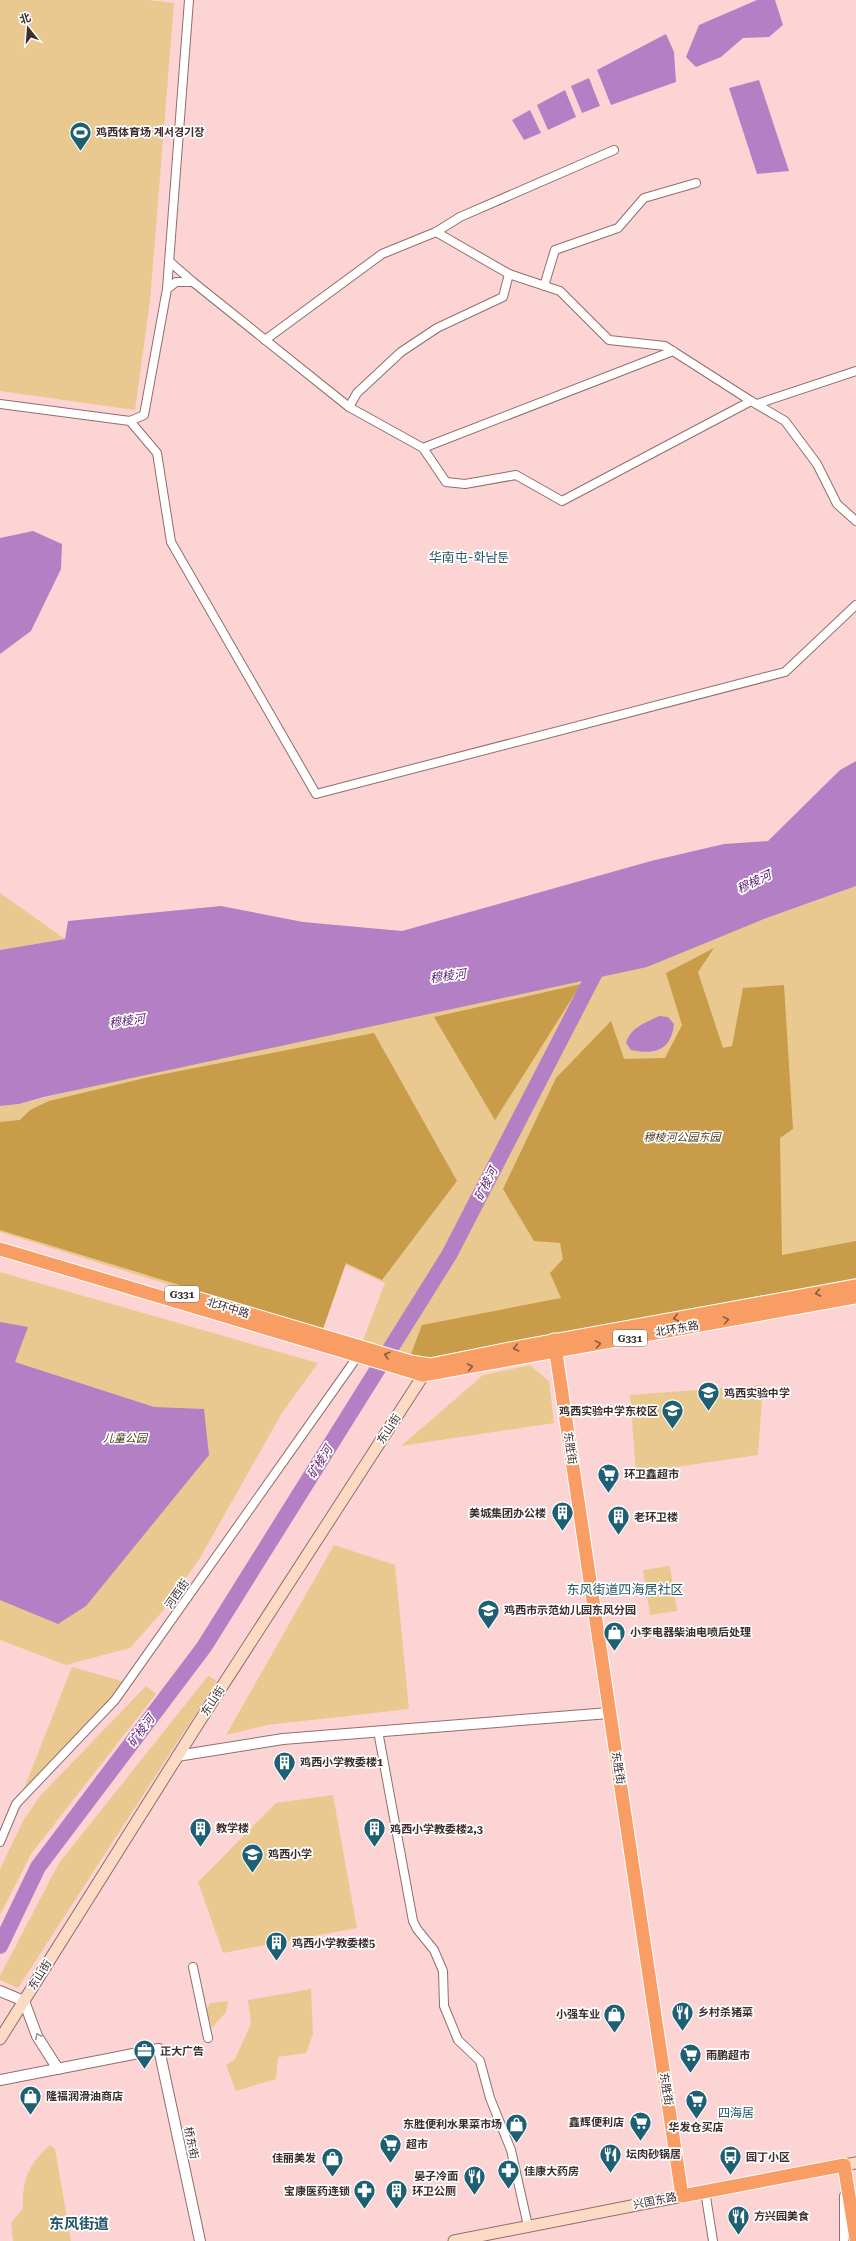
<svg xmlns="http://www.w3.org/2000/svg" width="856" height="2241" font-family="'Roboto Serif','Noto Sans SC','Noto Sans KR',serif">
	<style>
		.green { fill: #e9c98f }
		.forest { fill: #c89c48 }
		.water { fill: #b380c6 }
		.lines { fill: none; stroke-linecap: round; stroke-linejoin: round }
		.river { stroke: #b380c6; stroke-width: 16 }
		.minor-casing { stroke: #916e6e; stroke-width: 10 }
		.tertiary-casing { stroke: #916e6e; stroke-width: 12 }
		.secondary-casing { stroke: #916e6e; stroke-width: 13 }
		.trunk-casing { stroke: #fff; stroke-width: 15 }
		.minor { stroke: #fff; stroke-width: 8 }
		.tertiary { stroke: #fff; stroke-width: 10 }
		.secondary { stroke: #fcdbc5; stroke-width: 11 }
		.trunk { stroke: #f89e64; stroke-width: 13 }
		.oneway { stroke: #875a42 }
		.oneway2 { stroke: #9e9696 }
		.labels { text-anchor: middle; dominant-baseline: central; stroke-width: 3.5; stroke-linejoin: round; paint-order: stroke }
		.shield { fill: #fff; stroke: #766b6b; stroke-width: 1 }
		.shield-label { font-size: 10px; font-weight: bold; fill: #3c2c2c }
		.poi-label { font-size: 11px; font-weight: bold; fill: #3c2c2c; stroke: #fff; text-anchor: start }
		.park-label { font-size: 11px; font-style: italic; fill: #4e3b18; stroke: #fff }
		.street-label { font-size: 11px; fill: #3c2c2c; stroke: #fff }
		.water-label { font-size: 12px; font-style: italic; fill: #5f2074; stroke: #fff }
		.neighbourhood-label { font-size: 12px; fill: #235666; stroke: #fff }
		.quarter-label { font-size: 13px; fill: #235666; stroke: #fff }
		.district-label { font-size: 15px; font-weight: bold; fill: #235666; stroke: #fff }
	</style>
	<rect width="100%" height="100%" fill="#fdd4d4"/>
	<g class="green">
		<path d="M0 0H148L174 3 150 301 135 410 0 391Z"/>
		<path d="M856 886V1282L428 1361 362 1343 385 1283 341 1263 317 1331 0 1232V1106L19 1104 764 919Z"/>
		<path d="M0 893 65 939 0 950Z"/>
		<path d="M0 1272 318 1363 282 1413 200 1558 162 1612 130 1648 66 1665 0 1640Z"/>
		<path d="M530 1365 549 1381 554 1423 401 1446 483 1375Z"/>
		<path d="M763 1385 758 1455 636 1473 630 1395Z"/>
		<path d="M334 1545 395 1565 409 1709 267 1725 226 1735Z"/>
		<path d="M670 1566 677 1611 650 1615 643 1570Z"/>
		<path d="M72 1667 125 1682 112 1701 23 1791Z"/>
		<path d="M208 1676 217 1681 18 1988 0 1980V1976L59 1863Z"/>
		<path d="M146 1686 156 1694 31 1854 0 1915V1869L23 1821 39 1797Z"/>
		<path d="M333 1795 357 1928 223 1953 198 1882 276 1803Z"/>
		<path d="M311 1989 313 2034 306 2053 278 2057 276 2079 236 2091 226 2065 235 2059 251 2024 248 2000Z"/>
		<path d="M228 2001 226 2012 212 2028 206 2010 210 2003Z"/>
		<path d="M50 2145 55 2149 71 2241H13L11 2223 23 2208C22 2179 29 2164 50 2145Z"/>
	</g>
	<g class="forest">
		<path d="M714 948 698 972 723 1048 732 1046 743 988 784 985 793 1129 780 1138 782 1255 856 1241V1278L426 1358 411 1354 422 1325 561 1298 550 1273 563 1259 560 1243 534 1241 503 1189 556 1078 611 1021 624 1059 665 1058 682 1025 666 973Z"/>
		<path d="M581 984 495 1120 434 1017Z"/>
		<path d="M374 1033 457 1181 382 1280 346 1263 323 1329 0 1230V1122L20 1120 30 1110 49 1101 149 1077Z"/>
	</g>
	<g class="water">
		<path d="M757 0H775L783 25 769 37 743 38 721 57 696 67 686 57 699 25Z"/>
		<path d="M666 34 674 52 676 82 611 105 597 70Z"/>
		<path d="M589 78 600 106 582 113 571 86Z"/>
		<path d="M759 80 789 171 757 174 729 88Z"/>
		<path d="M565 90 576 117 548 130 537 105Z"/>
		<path d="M530 110 541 133 524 140 512 120Z"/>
		<path d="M33 531 62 544 61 569 31 631 0 654V538Z"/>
		<path d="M856 761V886L764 919 647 967 44 1097 19 1104 0 1106V950L65 939 68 921 221 906 303 922 402 931 651 861 724 844 768 841 840 770Z"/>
		<path d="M659 1016 668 1017 674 1024C671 1051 654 1055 631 1050L626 1043C631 1027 645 1023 659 1016Z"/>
		<path d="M0 1322 28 1327 15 1362 154 1407 204 1409 209 1455 86 1606 58 1624 0 1600Z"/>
	</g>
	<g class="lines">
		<path class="river" d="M0 1946 38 1867 204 1647 449 1255 601 961"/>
		<defs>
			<g id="minor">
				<path d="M436 232 509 274 560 291 609 340 665 346 751 401"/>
				<path d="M169 261 193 282"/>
				<path d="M544 286 555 250 618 228 644 198 696 183"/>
				<path d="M167 289 189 0"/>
				<path d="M265 340 382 254 436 232 460 217 614 150"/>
				<path d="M0 404 130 421 144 415 167 289 176 282H193L349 407 423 448 446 482 465 484 516 475 562 501 751 401 785 421 817 464 837 504 856 521"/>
				<path d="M757 404 856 371"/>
				<path d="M349 407 357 393 401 352 437 328 503 297 509 274"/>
				<path d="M130 421 157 453 171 542 316 794 785 672 856 605"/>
				<path d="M423 448 673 351"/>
				<path d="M378 1731 413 1921 417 1929 434 1950 443 1971 444 2006 458 2040 480 2061 490 2098 511 2150 528 2226"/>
				<path d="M0 1842 16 1804 115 1700 360 1353"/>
				<path d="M193 1967 208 2038"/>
				<path d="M705 2191 713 2241"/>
				<path d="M844 2196V2241"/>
			</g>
			<g id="tertiary">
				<path d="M177 1756 283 1739 609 1713"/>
				<path d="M0 1991 24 2001 37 2036 58 2069"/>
				<path d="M0 2080 159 2049 200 2241"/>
			</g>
			<g id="secondary">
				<path d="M0 2039 201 1719 428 1368"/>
				<path d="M844 2165 856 2163"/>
				<path d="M454 2241 682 2196"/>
			</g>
			<g id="trunk">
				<path d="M0 1249 423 1375 856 1297"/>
				<path d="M199 1299 411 1362 430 1365 530 1345 856 1286"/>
				<path d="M554 1340 682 2196 844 2165 856 2239"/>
			</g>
		</defs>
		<use href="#minor" class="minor-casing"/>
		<use href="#tertiary" class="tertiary-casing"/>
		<use href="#secondary" class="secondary-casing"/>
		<use href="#trunk" class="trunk-casing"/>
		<use href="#minor" class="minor"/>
		<use href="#tertiary" class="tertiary"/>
		<use href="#secondary" class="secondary"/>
		<use href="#trunk" class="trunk"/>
	</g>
	<defs><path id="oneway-chevron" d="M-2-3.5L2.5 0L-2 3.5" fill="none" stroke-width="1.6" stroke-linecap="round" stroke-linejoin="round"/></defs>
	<g class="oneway">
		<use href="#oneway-chevron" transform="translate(818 1293) rotate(169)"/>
		<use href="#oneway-chevron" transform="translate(676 1318) rotate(170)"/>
		<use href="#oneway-chevron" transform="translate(726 1320) rotate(-10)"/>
		<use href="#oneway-chevron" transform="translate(598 1344) rotate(-10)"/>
		<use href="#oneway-chevron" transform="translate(516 1348) rotate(168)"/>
		<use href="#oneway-chevron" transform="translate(387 1355) rotate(-164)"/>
		<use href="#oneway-chevron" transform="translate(470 1367) rotate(-10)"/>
	</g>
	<use class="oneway2" href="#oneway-chevron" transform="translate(38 2036) rotate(-117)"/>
	<defs>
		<symbol id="stadium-pin" viewBox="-11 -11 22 30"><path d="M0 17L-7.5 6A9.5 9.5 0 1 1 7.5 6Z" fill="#1d5f73" stroke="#fff"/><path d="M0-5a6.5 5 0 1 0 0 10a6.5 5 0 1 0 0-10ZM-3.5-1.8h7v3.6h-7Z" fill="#fff"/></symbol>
		<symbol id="school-pin" viewBox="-11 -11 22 30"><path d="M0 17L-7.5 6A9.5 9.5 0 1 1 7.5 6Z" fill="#1d5f73" stroke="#fff"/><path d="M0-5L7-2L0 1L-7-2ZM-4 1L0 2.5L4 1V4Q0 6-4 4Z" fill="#fff"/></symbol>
		<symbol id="supermarket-pin" viewBox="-11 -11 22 30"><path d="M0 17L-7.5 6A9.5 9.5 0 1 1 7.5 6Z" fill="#1d5f73" stroke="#fff"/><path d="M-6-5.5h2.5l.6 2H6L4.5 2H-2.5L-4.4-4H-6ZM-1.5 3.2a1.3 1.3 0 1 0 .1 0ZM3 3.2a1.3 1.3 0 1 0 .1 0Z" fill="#fff"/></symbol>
		<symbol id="building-pin" viewBox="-11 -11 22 30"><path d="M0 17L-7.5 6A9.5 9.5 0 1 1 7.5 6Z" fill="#1d5f73" stroke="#fff"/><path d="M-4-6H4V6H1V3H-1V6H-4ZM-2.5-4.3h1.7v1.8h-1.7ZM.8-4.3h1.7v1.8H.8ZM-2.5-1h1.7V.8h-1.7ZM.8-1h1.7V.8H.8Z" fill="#fff"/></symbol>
		<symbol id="shop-pin" viewBox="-11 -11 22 30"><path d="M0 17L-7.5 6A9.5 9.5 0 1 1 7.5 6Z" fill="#1d5f73" stroke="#fff"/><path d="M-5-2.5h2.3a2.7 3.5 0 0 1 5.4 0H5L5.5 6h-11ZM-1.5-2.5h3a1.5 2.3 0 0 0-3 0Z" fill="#fff"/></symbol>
		<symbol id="restaurant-pin" viewBox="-11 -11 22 30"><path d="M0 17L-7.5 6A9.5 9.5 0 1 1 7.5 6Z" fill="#1d5f73" stroke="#fff"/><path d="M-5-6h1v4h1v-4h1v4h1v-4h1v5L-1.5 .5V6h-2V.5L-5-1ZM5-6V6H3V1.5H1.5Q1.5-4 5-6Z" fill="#fff"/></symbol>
		<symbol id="office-pin" viewBox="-11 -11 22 30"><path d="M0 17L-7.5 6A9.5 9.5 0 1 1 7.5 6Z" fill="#1d5f73" stroke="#fff"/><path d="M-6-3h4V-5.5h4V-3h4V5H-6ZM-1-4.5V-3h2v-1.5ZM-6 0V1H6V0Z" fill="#fff"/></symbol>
		<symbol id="bus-pin" viewBox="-11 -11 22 30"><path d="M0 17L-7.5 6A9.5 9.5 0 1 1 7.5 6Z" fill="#1d5f73" stroke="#fff"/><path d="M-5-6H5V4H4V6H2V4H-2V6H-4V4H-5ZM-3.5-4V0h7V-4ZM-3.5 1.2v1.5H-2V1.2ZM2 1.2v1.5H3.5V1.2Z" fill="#fff"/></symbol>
		<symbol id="pharmacy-pin" viewBox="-11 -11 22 30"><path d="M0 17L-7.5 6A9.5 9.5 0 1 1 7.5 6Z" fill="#1d5f73" stroke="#fff"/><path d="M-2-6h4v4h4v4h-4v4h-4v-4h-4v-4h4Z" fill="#fff"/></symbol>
	</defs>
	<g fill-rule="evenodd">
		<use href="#stadium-pin" x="68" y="120" width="25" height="34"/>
		<use href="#school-pin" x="696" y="1380" width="25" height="34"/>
		<use href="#school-pin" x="660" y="1398" width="25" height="34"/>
		<use href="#supermarket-pin" x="596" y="1462" width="25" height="34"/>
		<use href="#building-pin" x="550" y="1500" width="25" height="34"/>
		<use href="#building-pin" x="606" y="1504" width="25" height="34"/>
		<use href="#school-pin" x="476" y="1598" width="25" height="34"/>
		<use href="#shop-pin" x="602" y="1620" width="25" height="34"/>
		<use href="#building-pin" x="272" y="1750" width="25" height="34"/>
		<use href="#building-pin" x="188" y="1816" width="25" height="34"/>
		<use href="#building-pin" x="362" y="1816" width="25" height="34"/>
		<use href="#school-pin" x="240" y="1842" width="25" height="34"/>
		<use href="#building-pin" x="264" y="1930" width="25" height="34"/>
		<use href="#restaurant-pin" x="670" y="2000" width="25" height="34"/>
		<use href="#shop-pin" x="602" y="2002" width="25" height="34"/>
		<use href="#office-pin" x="132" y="2038" width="25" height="34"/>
		<use href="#supermarket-pin" x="678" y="2042" width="25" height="34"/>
		<use href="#shop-pin" x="18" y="2084" width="25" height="34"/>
		<use href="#supermarket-pin" x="684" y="2088" width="25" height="34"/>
		<use href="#supermarket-pin" x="628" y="2110" width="25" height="34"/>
		<use href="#shop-pin" x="504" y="2112" width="25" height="34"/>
		<use href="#supermarket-pin" x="378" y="2132" width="25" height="34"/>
		<use href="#restaurant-pin" x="598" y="2142" width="25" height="34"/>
		<use href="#bus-pin" x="718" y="2144" width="25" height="34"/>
		<use href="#shop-pin" x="320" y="2146" width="25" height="34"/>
		<use href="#pharmacy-pin" x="496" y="2158" width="25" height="34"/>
		<use href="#restaurant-pin" x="462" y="2164" width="25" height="34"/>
		<use href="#pharmacy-pin" x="352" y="2178" width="25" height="34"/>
		<use href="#building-pin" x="384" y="2178" width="25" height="34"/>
		<use href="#restaurant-pin" x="726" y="2204" width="25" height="34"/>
	</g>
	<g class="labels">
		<g class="shield">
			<rect x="165" y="1286" width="34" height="16" rx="3"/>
			<rect x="613" y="1330" width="34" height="16" rx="3"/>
		</g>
		<g class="shield-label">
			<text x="182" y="1294">G331</text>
			<text x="630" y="1338">G331</text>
		</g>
		<g class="poi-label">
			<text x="96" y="132">鸡西体育场 계서경기장</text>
			<text x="724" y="1393">鸡西实验中学</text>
			<text x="658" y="1411" text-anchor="end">鸡西实验中学东校区</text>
			<text x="624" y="1474">环卫鑫超市</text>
			<text x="546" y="1513" text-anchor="end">美城集团办公楼</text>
			<text x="634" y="1517">老环卫楼</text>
			<text x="504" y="1610">鸡西市示范幼儿园东风分园</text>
			<text x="630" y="1632">小李电器柴油电喷后处理</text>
			<text x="300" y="1762">鸡西小学教委楼1</text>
			<text x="216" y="1828">教学楼</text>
			<text x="390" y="1829">鸡西小学教委楼2,3</text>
			<text x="268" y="1854">鸡西小学</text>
			<text x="292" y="1943">鸡西小学教委楼5</text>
			<text x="698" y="2012">乡村杀猪菜</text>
			<text x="600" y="2014" text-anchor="end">小强车业</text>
			<text x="160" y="2051">正大广告</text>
			<text x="706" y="2055">雨鹏超市</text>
			<text x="46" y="2096">隆福润滑油商店</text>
			<text x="624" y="2122" text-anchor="end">鑫辉便利店</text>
			<text x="502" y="2124" text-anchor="end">东胜便利水果菜市场</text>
			<text x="696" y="2127" text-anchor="middle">华发仓买店</text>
			<text x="406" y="2144">超市</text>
			<text x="626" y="2154">坛肉砂锅居</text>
			<text x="746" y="2157">园丁小区</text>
			<text x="316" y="2158" text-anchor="end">佳丽美发</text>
			<text x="524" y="2171">佳康大药房</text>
			<text x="458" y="2176" text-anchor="end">晏子冷面</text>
			<text x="350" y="2191" text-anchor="end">宝康医药连锁</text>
			<text x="412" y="2191">环卫公厕</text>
			<text x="754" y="2216">方兴园美食</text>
		</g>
		<g class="park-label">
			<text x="682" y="1137">穆棱河公园东园</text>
			<text x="125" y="1438">儿童公园</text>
		</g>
		<g class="street-label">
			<text transform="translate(228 1308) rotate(17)">北环中路</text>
			<text transform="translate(677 1329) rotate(-10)">北环东路</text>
			<text transform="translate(389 1429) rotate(-57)">东山街</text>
			<text transform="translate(570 1448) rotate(82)">东胜街</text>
			<text transform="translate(177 1594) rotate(-55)">河西街</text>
			<text transform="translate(213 1701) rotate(-57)">东山街</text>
			<text transform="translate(618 1768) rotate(81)">东胜街</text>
			<text transform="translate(40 1975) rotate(-58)">东山街</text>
			<text transform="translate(666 2089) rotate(81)">东胜街</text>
			<text transform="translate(191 2143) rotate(78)">桥东街</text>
			<text transform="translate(655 2201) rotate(-11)">兴国东路</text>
		</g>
		<g class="water-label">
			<text transform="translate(754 882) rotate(-26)">穆棱河</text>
			<text transform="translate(448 976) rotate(-8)">穆棱河</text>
			<text transform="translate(127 1021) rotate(-8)">穆棱河</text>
			<text transform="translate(486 1184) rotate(-63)">矿棱河</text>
			<text transform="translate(320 1462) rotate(-58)">矿棱河</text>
			<text transform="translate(141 1731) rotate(-53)">矿棱河</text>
		</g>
		<g class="neighbourhood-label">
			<text x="736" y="2113">四海居</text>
		</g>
		<g class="quarter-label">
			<text x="469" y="557">华南屯-화남툰</text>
			<text x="625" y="1589">东风街道四海居社区</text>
		</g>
		<g class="district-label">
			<text x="79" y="2224">东风街道</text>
		</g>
	</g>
	<g transform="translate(28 28) rotate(343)" stroke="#ffffff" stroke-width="3" paint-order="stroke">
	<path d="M0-3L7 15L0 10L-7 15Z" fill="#3c2c2c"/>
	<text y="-6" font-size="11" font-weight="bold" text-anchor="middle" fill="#3c2c2c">北</text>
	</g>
</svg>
